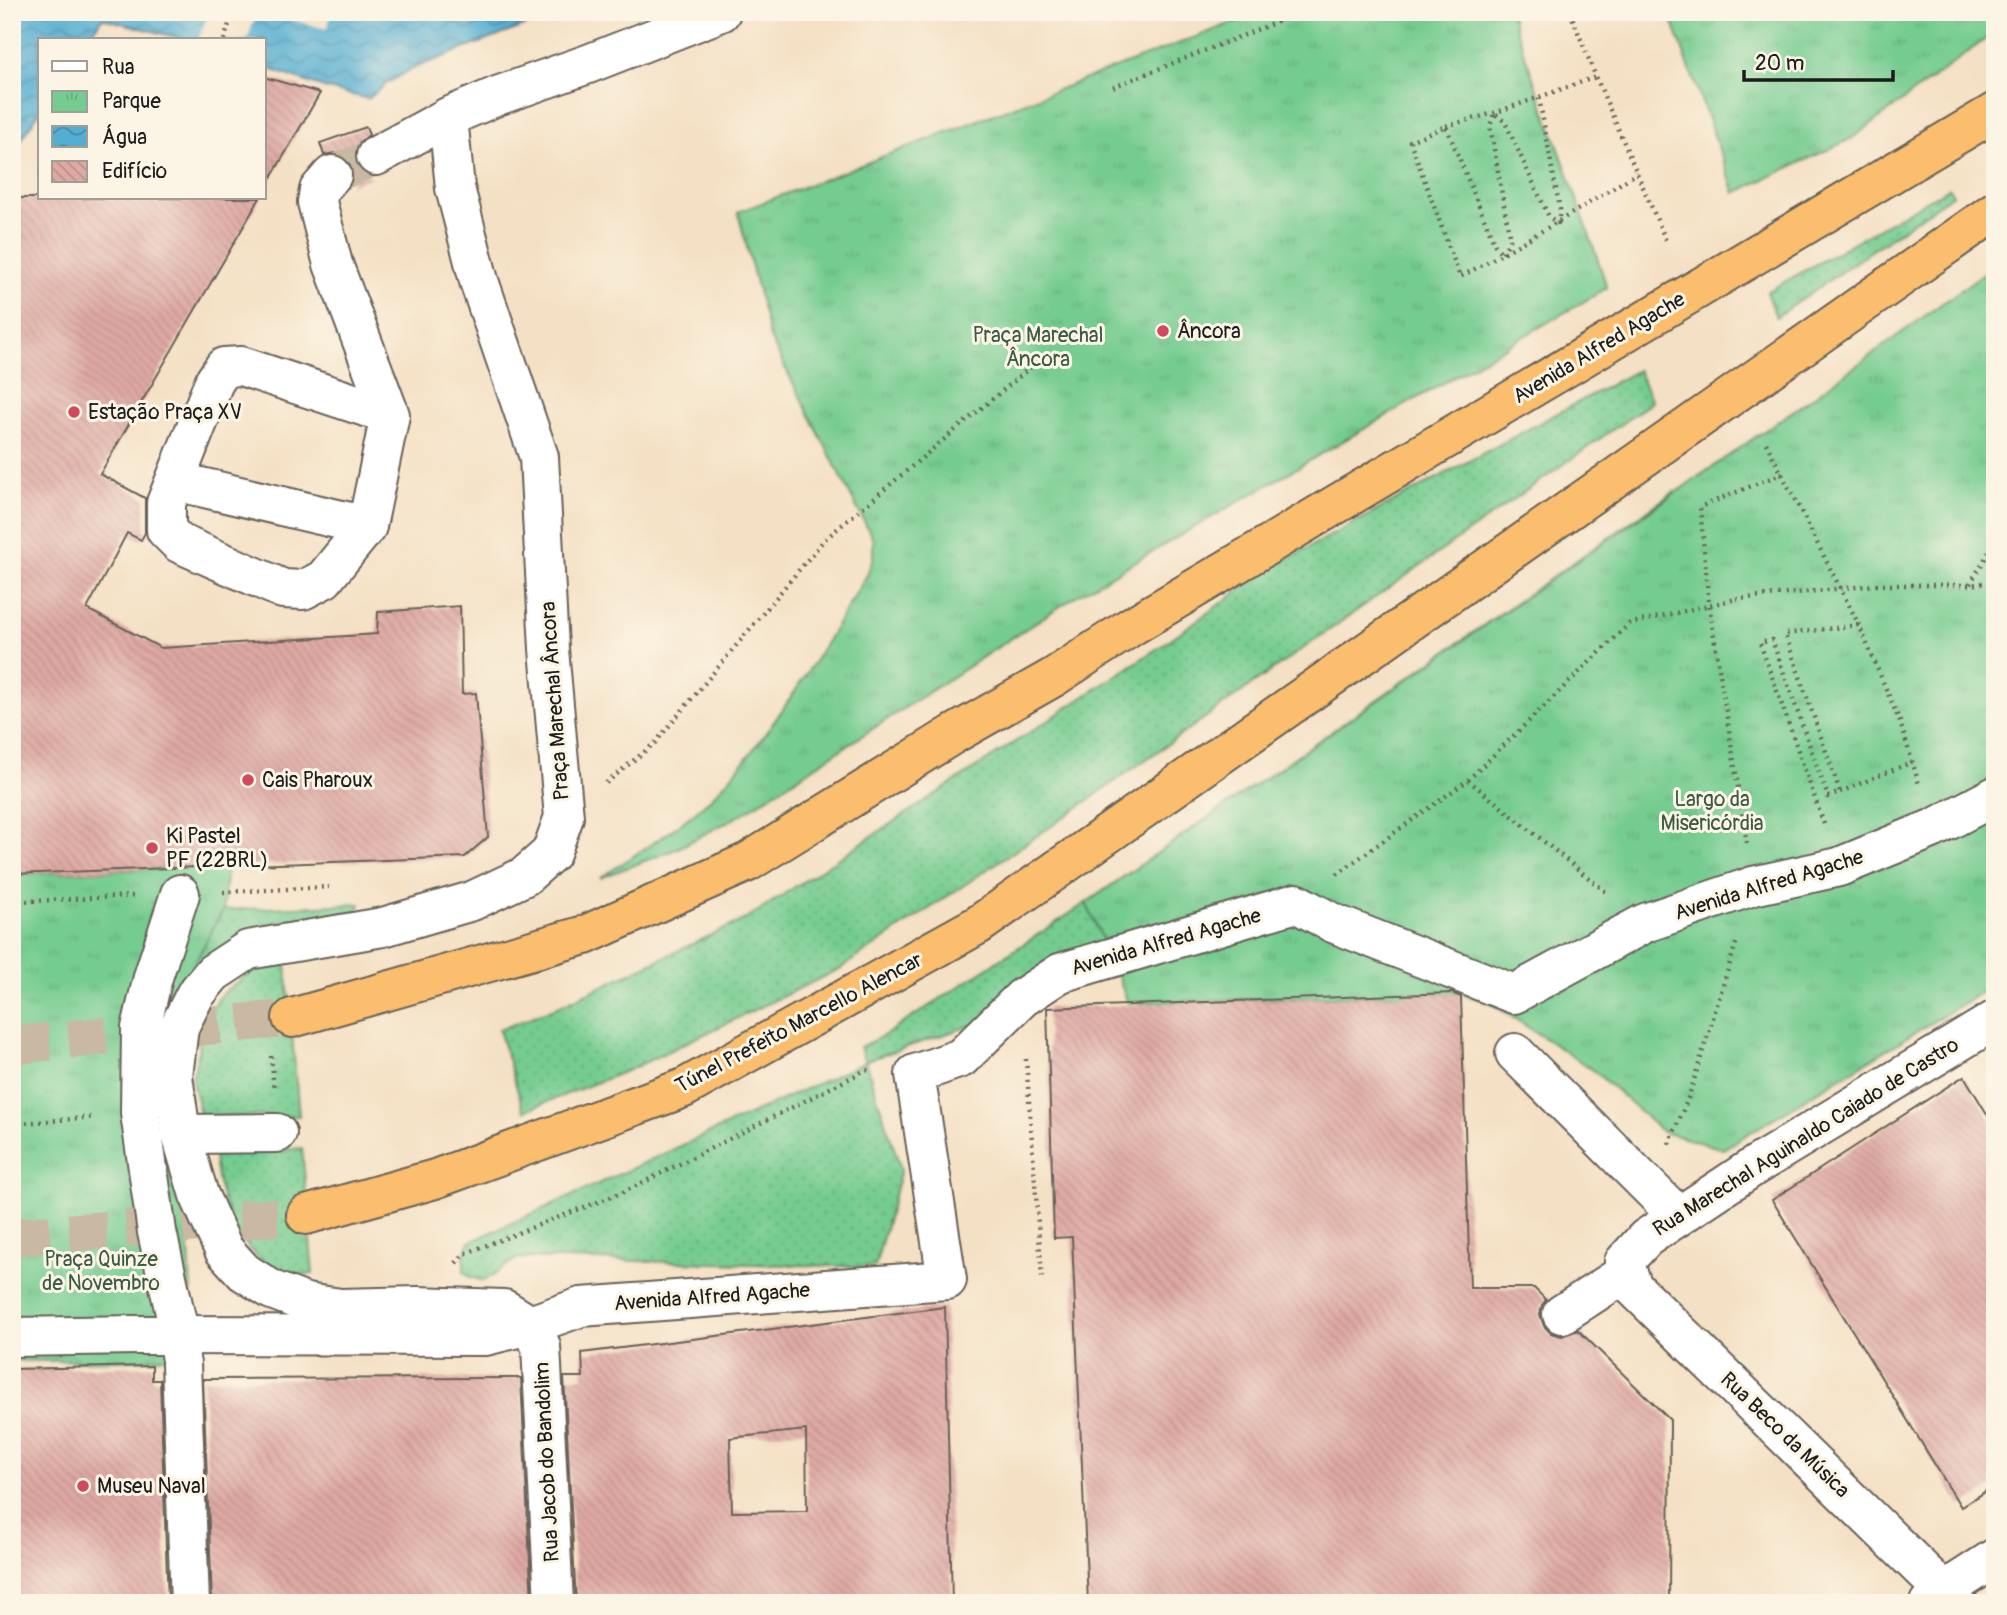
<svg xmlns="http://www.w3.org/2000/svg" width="2007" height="1615" font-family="Pangolin,sans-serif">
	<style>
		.grass { fill: url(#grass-dots); stroke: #487456; stroke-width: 2 }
		.park { fill: url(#park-tufts); stroke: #487456; stroke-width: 2 }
		.water { fill: url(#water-waves); stroke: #386577; stroke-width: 2 }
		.pier { fill: #f4e0c4 }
		.building { fill: url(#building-back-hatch); fill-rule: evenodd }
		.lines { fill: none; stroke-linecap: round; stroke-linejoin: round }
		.minor-tunnel { stroke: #c9b9a2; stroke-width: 38; stroke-dasharray: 38 19; stroke-linecap: butt }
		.highway-tunnel { stroke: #c9b9a2; stroke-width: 38; stroke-dasharray: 38 19; stroke-linecap: butt }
		.minor-casing { stroke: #686157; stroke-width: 42 }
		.highway-casing { stroke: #686157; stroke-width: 42 }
		.path { stroke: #686157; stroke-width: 4.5; stroke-dasharray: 2 5; stroke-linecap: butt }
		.minor { stroke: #fff; stroke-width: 38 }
		.highway { stroke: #fabe6e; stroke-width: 38 }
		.path-bridge { stroke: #686157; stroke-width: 4.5; stroke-dasharray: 2 5; stroke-linecap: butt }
		.poi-dot { fill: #d1495b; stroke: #fcf5e5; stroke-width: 2.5 }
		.labels { text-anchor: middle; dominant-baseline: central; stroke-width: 6; stroke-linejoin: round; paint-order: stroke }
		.poi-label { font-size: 21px; fill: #1c1c1c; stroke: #fcf5e5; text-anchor: start }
		.park-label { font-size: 21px; fill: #3b5a45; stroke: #fcf5e5 }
		.street-label { font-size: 21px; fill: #1c1c1c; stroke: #fcf5e5 }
	</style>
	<defs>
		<pattern id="grass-dots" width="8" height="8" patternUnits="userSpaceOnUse" patternTransform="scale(1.75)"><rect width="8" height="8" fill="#75cc90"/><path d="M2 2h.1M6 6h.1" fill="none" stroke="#65af7c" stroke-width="1.8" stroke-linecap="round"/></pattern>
		<pattern id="park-tufts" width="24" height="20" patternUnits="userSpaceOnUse" patternTransform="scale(1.75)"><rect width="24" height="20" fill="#75cc90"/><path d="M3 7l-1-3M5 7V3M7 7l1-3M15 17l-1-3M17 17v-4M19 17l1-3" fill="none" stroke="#65af7c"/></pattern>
		<pattern id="water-waves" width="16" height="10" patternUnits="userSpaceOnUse" patternTransform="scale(1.75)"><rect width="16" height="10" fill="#54aed2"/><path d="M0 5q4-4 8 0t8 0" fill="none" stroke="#458daa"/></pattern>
		<pattern id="building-back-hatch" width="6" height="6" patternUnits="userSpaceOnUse" patternTransform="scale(1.75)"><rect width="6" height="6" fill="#dea8a3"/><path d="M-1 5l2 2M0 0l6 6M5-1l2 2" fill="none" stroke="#be908c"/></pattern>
	</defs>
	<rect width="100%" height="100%" fill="#fcf5e5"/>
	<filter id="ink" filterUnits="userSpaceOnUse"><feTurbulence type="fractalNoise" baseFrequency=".0143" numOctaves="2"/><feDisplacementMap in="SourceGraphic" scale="14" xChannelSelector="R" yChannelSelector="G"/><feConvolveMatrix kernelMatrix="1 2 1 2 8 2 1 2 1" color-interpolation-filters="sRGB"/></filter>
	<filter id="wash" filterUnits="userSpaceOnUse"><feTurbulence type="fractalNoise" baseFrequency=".00686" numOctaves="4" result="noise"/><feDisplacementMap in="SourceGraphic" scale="28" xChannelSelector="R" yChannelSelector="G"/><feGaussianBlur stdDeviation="1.57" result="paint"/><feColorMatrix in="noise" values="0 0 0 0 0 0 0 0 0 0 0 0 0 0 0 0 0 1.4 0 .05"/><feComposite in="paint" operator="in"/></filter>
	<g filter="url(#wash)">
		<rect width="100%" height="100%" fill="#f4e0c4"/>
		<g class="grass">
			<path d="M1949 188 1953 194 1776 317 1767 292Z"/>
			<path d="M1638 370 1652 402 1056 823 840 969 631 1069 524 1111 499 1030 562 1005 746 919 1161 646 1272 567Z"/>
			<path d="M1674 492 1691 590 987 1020 865 1061 901 1169 875 1267 518 1258 484 1281 471 1277 464 1272V1254L470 1242 865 1062 860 1047 885 1035 1086 903Z"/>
			<path d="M360 904 357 911 269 924 251 931 186 979 223 910Z"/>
			<path d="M286 964 299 1116H201L192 1081 204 1021 222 994 255 969Z"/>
			<path d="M302 1148 313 1274C250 1282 218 1209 214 1156Z"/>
		</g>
		<g class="park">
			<path d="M1261 12H1510C1541 104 1578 195 1607 288L1076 596 739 816 676 849 600 878C638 852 686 825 717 792 777 728 822 649 867 575L873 557V539L770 338 738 212Z"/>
			<path d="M1669 12H1995V32L1851 139 1735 193Z"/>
			<path d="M1995 265V984L1723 1149 1663 1132 1593 1070 1491 1003 1461 993 1128 1003 1111 958 1086 903 1813 397Z"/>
			<path d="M227 866 223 910 186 979 188 1216 193 1354 136 1360 12 1361V874Z"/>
		</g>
		<path class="water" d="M12 12H561L414 68 387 83 368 99 324 88 264 67V40H187L102 18 87 40H40V111L12 154Z"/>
		<g class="pier">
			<path d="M209 12H257L247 40H198Z"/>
			<path d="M261 12H332L327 29Z"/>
		</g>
		<g id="blocks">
			<g class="building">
				<path d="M264 77 320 93 264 190Z"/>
				<path d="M366 127 369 135 358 144 354 156 357 167 364 174 372 177 351 185 354 178 353 169 347 159 335 153 324 155 320 143Z"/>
				<path d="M12 198H260L100 474 145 498V533L141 540 127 533 87 609 161 648 377 634 378 612 460 606 462 694 476 693 488 837 465 857 12 874Z"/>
				<path d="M1452 993 1461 997 1470 1288H1534L1546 1300 1542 1305 1540 1314 1544 1326 1551 1333 1562 1336 1578 1330 1670 1420 1669 1603H1088L1072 1237 1054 1238 1047 1008Z"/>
				<path d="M1964 1076 1995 1127V1485L1961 1507 1772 1200Z"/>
				<path d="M945 1307 952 1603H576L564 1377H583L582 1353ZM806 1430 807 1511 732 1512 730 1438Z"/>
				<path d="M152 1366V1380H160L168 1603H12V1369Z"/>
				<path d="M521 1378 532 1603H212L203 1379Z"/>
			</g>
		</g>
	</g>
	<g filter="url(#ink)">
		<use href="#blocks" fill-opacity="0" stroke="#686157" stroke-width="2"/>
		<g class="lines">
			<path class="minor-tunnel" d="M332 175 376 156"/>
			<g class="highway-tunnel">
				<path d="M12 1045 292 1018"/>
				<path d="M12 1237 306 1215"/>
			</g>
			<defs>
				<g id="minor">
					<path d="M376 156 448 117"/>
					<path d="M332 175 319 190 317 202 333 264 390 415 367 526 324 579 303 590 283 589 179 543 166 530V503L214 382 224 367 241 366 390 415"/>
					<path d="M175 481 367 526"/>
					<path d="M180 894 153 977 141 1028 140 1113 157 1232 180 1336V1355"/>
					<path d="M1515 1053 1678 1216"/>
					<path d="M181 1134 277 1133"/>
					<path d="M1562 1314 1627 1272"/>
					<path d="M12 1337 136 1335 485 1336 530 1325 581 1307 947 1280 915 1074 961 1058 1022 998 1060 973 1296 903 1333 923 1514 994 1645 923 1753 886 1839 867 1934 828 1995 796"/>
					<path d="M181 1364 190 1603"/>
					<path d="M554 1603 541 1346 530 1325 504 1309 417 1306 341 1308 306 1303 272 1290 244 1272 224 1250 199 1195 181 1134 173 1076 179 1027 195 995 213 973 248 950 383 927 472 901 525 876 551 853 564 817 549 649 539 457 479 281 455 188 448 117 497 96 588 64 721 12"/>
					<path d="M1929 1603 1944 1591 1995 1558"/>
					<path d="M1956 1603 1633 1287 1624 1262 1646 1238 1756 1165 1995 1020"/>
				</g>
				<g id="highway">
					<path d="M292 1018 585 935 748 862 954 734 1054 677 1132 626 1995 112"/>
					<path d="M306 1215 435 1179 684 1088 978 925 1995 211"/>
				</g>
			</defs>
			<use href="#minor" class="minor-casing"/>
			<use href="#highway" class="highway-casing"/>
			<g class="path">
				<path d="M1570 12 1596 77 1666 241"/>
				<path d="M224 40 233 12"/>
				<path d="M1113 87 1302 12"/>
				<path d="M1539 98 1560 210 1558 223 1549 217 1505 122 1494 113 1490 126 1510 240 1502 254 1495 245 1446 126 1410 141 1460 277C1521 244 1579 210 1637 173"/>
				<path d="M1446 126 1494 113 1596 77"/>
				<path d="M1766 443 1859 625 1900 722 1919 784"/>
				<path d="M1970 584 1995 542"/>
				<path d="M1876 585H1970L1995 581"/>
				<path d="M1468 780 1606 892"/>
				<path d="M606 783 655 743 824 540 1039 360"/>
				<path d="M1840 792 1912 762"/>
				<path d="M1824 824 1760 643 1772 640 1828 797 1840 792 1785 634 1859 625"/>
				<path d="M1747 843 1709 605 1700 507 1783 473"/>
				<path d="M1337 874 1468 780 1629 624 1736 599"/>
				<path d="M223 892 329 887"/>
				<path d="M12 902 134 896"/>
				<path d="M271 1056 274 1090"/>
				<path d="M1026 1059 1042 1278"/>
				<path d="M12 1124 95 1117"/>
				<path d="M1669 1144 1689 1096 1737 940"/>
				<path d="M456 1263 464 1254 626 1191 866 1070 872 1071"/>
			</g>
			<use href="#minor" class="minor"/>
			<use href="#highway" class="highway"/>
			<path class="path-bridge" d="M1736 599 1876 585"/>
		</g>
	</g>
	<g class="poi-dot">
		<circle cx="1163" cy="331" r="7"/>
		<circle cx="74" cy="412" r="7"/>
		<circle cx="248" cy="780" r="7"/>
		<circle cx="152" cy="848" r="7"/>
		<circle cx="83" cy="1486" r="7"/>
	</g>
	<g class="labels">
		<g class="poi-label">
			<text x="1177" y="331">Âncora</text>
			<text x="88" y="412">Estação Praça XV</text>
			<text x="262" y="780">Cais Pharoux</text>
			<text x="166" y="836">Ki Pastel<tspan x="166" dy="24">PF (22BRL)</tspan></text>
			<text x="97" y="1486">Museu Naval</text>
		</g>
		<g class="park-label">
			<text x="1038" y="335">Praça Marechal<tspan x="1038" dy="24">Âncora</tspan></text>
			<text x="1712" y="799">Largo da<tspan x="1712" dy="24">Misericórdia</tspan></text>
			<text x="101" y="1259">Praça Quinze<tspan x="101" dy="24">de Novembro</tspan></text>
		</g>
		<g class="street-label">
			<text transform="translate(1599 348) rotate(-31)">Avenida Alfred Agache</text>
			<text transform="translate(555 701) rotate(-94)">Praça Marechal Âncora</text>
			<text transform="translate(1769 885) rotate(-17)">Avenida Alfred Agache</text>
			<text transform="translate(1166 942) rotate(-16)">Avenida Alfred Agache</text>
			<text transform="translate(799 1023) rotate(-28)">Túnel Prefeito Marcello Alencar</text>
			<text transform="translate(1806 1137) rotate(-32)">Rua Marechal Aguinaldo Caiado de Castro</text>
			<text transform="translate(712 1297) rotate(-4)">Avenida Alfred Agache</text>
			<text transform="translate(1785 1435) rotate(44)">Rua Beco da Música</text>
			<text transform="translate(547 1462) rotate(-93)">Rua Jacob do Bandolim</text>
		</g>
	</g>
	<rect width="2007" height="1615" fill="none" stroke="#fcf5e5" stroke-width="42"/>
	<rect x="38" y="38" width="228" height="161" fill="#fcf5e5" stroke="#a29e95" stroke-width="2"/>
	<rect x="52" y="61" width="35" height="10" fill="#ffffff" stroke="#a29e95" stroke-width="2"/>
	<text x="102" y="74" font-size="21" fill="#1c1c1c">Rua</text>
	<rect x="52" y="91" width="35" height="21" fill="url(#park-tufts)" stroke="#a29e95" stroke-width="2"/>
	<text x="102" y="108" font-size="21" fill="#1c1c1c">Parque</text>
	<rect x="52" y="126" width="35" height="21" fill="url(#water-waves)" stroke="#a29e95" stroke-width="2"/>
	<text x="102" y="144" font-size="21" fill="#1c1c1c">Água</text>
	<rect x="52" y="161" width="35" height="21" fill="url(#building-back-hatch)" stroke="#a29e95" stroke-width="2"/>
	<text x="102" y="178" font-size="21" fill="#1c1c1c">Edifício</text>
	<path d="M1744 70v10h149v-10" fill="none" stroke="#1c1c1c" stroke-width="3.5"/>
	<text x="1755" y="70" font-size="21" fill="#1c1c1c" stroke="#fcf5e5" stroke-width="5" paint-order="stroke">20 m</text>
</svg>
